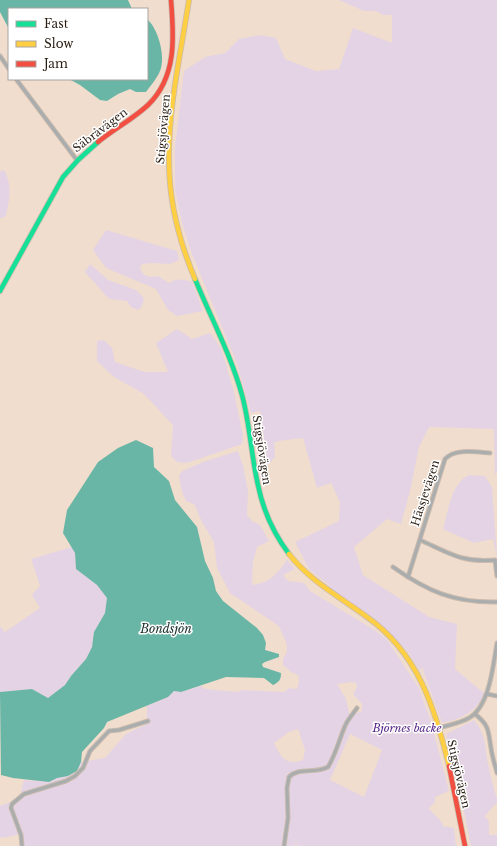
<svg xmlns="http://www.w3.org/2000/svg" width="497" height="846" font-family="'Libre Baskerville',serif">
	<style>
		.green { fill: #e4d3e5; fill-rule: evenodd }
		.water { fill: #6ab6a6 }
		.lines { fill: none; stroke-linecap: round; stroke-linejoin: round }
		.street-casing { stroke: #cabbae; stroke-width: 5 }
		.fast-casing { stroke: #cabbae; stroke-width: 6 }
		.slow-casing { stroke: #cabbae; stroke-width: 6 }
		.jam-casing { stroke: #cabbae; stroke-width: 6 }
		.street { stroke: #aaadae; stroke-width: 3 }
		.fast { stroke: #16e098; stroke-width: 4.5 }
		.slow { stroke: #ffcf43; stroke-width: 4.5 }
		.jam { stroke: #f24e42; stroke-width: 4.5 }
		.labels { text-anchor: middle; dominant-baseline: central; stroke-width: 3; stroke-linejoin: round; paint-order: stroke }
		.street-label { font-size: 11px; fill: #281c11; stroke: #fff }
		.park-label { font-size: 11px; font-style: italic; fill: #521f86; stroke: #fff }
		.water-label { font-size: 12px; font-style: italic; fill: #162f2a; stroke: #fff }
	</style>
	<rect width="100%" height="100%" fill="#f0ddcd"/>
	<g class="green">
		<path d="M339 0H497V471L495 475 494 429 429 427 419 447 410 491 401 524 387 519 354 547 363 575 429 617 457 624 455 669 485 694C475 712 462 719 442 723L422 667 420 671 408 652 391 634 332 591 329 585 309 569 295 542 339 521 340 502 331 483 317 488 303 438 278 441 274 443 275 457 268 465 260 411 251 413 237 364 192 254 182 223 175 189V147L184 71 205 57 225 53 239 39 260 35 276 38 285 59 316 71 339 69 353 28 392 43V15H383L376 11H364Z"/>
		<path d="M3 170 5 171C12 188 10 197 6 215L3 218H0V172Z"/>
		<path d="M106 230 177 251 179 260 170 264 153 263 142 264 140 269C145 277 149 278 158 276L169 283C178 278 182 279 192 282L203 311 177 316 168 310 156 289 106 268 93 250Z"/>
		<path d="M90 264 108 280 136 290 144 298 142 306 138 310 131 307 127 301 109 299 85 272Z"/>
		<path d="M177 329 192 339 210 333 221 348 234 392 243 435 242 444 187 463 177 462 171 456 173 425 144 394 114 377 97 361V341L104 340 112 348 115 362 145 372H168L156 343Z"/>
		<path d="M238 451 243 466 248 491 247 515 252 521 260 525 269 541 257 547 253 562 252 585C270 583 277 574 287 560L295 569 283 575 288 581 304 583 310 591 376 631 387 640 419 688 431 722 449 791 435 797V802L429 808C433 816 441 817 443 826L454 828 456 846H298L296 844 294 846H23L22 834 2 838 0 837V806L19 799 24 780 49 782 57 778 68 776 77 771 81 762 105 758 126 734 147 724V706L168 697 174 691 181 692 201 686 205 689 239 692 242 690 284 692 289 688 297 689 299 681 298 675 291 672 283 665V659L287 652V645L279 626 230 593 217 568 214 542 202 522 194 504 186 501 182 492 179 476 182 471 206 461ZM351 682 356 683 357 687 353 694 362 704V711L350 716 346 699 337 684ZM298 729 305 750 303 760C285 766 281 757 274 743L289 732ZM350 734 382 750 364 797 330 780Z"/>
		<path d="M469 475 485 476 492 487 497 557 493 539 474 543 443 529C448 512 451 483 469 475Z"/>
		<path d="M72 547 75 553 76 569 97 585 107 598 105 613 94 632 92 647 86 659 71 676 65 685 48 698 32 689 0 692V626L5 632 40 608 32 595 40 586 31 559Z"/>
		<path d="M474 720C486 735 485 746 488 764 490 776 494 788 497 800V802L485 816 489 822V835H497V846H471L458 782 446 734Z"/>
	</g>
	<g class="water">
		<path d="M0 0H128L132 9H9V29L0 12Z"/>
		<path d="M147 19C158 28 165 55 161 68 159 76 151 85 146 92H136L130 89 118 94 107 101 100 100 80 85 69 79H147Z"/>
		<path d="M136 440 153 448 154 467 169 481 175 500 197 527 205 561 213 578 216 591 223 601 257 628 263 635 266 643 265 650 279 654V657L265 662 262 664 263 667 281 673C281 680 279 682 273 685L264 678 226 677 181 692 174 691 168 697 107 722 104 728 82 752 81 762 77 771 68 776 57 778 49 782 13 778 1 775 0 692 32 689 48 698 65 685 71 676 86 659 92 647 94 632 105 613 107 598 97 585 76 569 75 553 63 533 67 510 98 462 118 448Z"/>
	</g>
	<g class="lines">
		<defs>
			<g id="street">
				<path d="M0 56 9 69"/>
				<path d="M16 79 76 159"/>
				<path d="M420 540C449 553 462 563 495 560L497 576"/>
				<path d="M393 567C427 591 454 603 497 602"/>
				<path d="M408 577 445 459C455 448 476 452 490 453"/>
				<path d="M487 694 497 696"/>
				<path d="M475 714C490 726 488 731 491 748 492 756 495 765 497 773"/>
				<path d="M439 728C449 725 460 723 469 718 490 706 493 665 497 643"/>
				<path d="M22 846 21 835 11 808 12 804 24 794 66 781 75 776 83 768 90 751 109 731 119 730 148 721"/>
				<path d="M284 846 288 818 287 788 289 777C298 767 315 774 328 767 336 754 339 740 345 726 348 719 353 714 357 708"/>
			</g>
			<g id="fast">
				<path d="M195 279C211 318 231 355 242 395 250 424 251 455 258 485 263 510 274 534 289 554"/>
				<path d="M0 291 63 177 78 160 98 142"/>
			</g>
			<g id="slow">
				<path d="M189 0C181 52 168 108 169 161 169 202 179 241 195 279"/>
				<path d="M289 554C310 581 340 597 367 617 418 653 435 708 449 766"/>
			</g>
			<g id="jam">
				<path d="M98 142C114 129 133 119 148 105 177 77 174 37 171 0"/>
				<path d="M449 766 465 846"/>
			</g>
		</defs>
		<use href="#street" class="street-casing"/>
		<use href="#fast" class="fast-casing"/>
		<use href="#slow" class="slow-casing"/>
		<use href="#jam" class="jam-casing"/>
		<use href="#street" class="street"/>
		<use href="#fast" class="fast"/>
		<use href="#slow" class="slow"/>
		<use href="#jam" class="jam"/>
	</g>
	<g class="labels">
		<g class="street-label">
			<text transform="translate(163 129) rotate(-85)">Stigsjövägen</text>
			<text transform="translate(100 130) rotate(-37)">Säbråvägen</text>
			<text transform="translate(262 450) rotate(81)">Stigsjövägen</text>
			<text transform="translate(425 493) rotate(-72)">Hässjevägen</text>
			<text transform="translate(459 774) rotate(77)">Stigsjövägen</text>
		</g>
		<g class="park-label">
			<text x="407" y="728">Björnes backe</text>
		</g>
		<g class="water-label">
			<text x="166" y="628">Bondsjön</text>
		</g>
	</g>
	<rect x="8" y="8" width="140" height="72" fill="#ffffff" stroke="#a9a4a0"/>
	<rect x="16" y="21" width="20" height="6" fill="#16e098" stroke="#a9a4a0"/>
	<text x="44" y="28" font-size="12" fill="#281c11">Fast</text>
	<rect x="16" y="41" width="20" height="6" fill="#ffcf43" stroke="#a9a4a0"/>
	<text x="44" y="48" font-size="12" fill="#281c11">Slow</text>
	<rect x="16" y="61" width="20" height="6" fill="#f24e42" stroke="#a9a4a0"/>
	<text x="44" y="68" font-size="12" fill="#281c11">Jam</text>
</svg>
